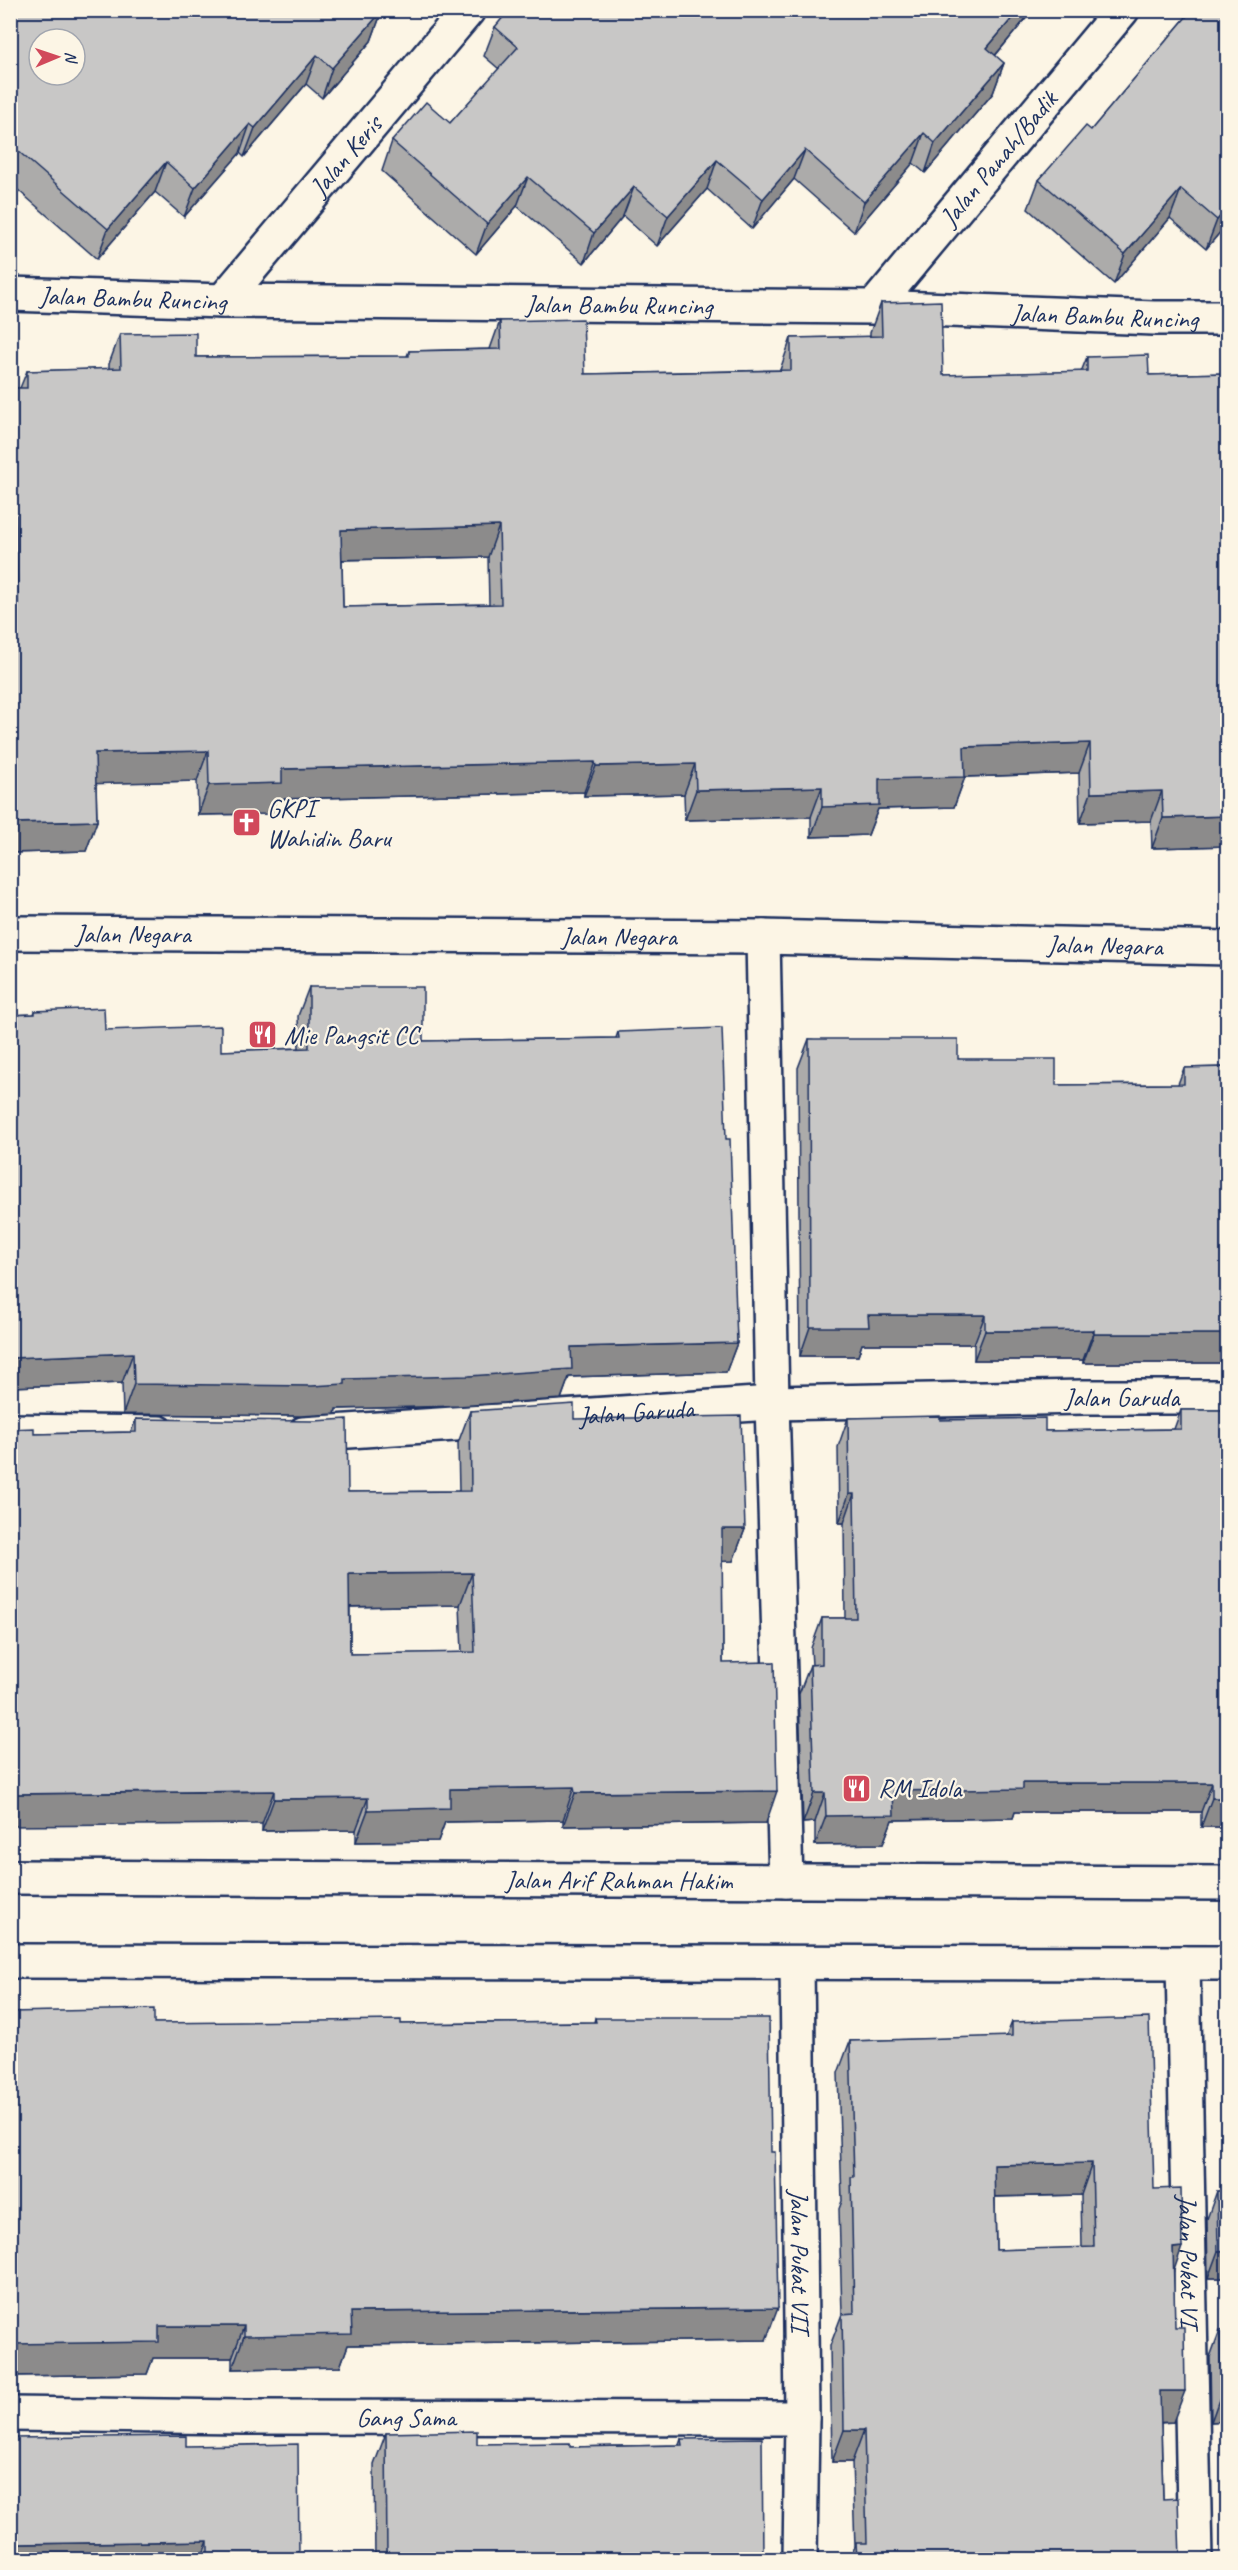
<svg xmlns="http://www.w3.org/2000/svg" width="1238" height="2570" font-family="Caveat,sans-serif">
	<style>
		.lines { fill: none; stroke-linecap: round; stroke-linejoin: round }
		.street-casing { stroke: #1b2f5e; stroke-width: 38 }
		.primary-casing { stroke: #1b2f5e; stroke-width: 38 }
		.street { stroke: #fcf5e5; stroke-width: 33 }
		.primary { stroke: #fcf5e5; stroke-width: 33 }
		.wall { fill: #acabaa; stroke: #1b2f5e; stroke-width: 1.5; fill-rule: evenodd }
		.shaded-wall { fill: #8c8b8b; stroke: #1b2f5e; stroke-width: 1.5 }
		.building { fill: #c8c7c6; stroke: #1b2f5e; stroke-width: 1.5; fill-rule: evenodd }
		.labels { text-anchor: middle; dominant-baseline: central; stroke-width: 4.5; stroke-linejoin: round; paint-order: stroke }
		.street-label { font-size: 26px; fill: #1b2f5e; stroke: #fcf5e5 }
		.poi-label { font-size: 26px; fill: #1b2f5e; stroke: #fcf5e5; text-anchor: start }
	</style>
	<rect width="100%" height="100%" fill="#fcf5e5"/>
	<filter id="ink" filterUnits="userSpaceOnUse"><feTurbulence type="fractalNoise" baseFrequency=".0167" numOctaves="2"/><feDisplacementMap in="SourceGraphic" scale="12" xChannelSelector="R" yChannelSelector="G"/><feConvolveMatrix kernelMatrix="1 2 1 2 8 2 1 2 1" color-interpolation-filters="sRGB"/></filter>
	<g filter="url(#ink)">
		<g class="lines">
			<defs>
				<g id="street">
					<path id="s1" d="M10 294 223 301 874 307 1154 318H1228"/>
					<path id="s2" d="M223 301 468 10"/>
					<path id="s3" d="M874 307 1122 10"/>
					<path id="s4" d="M10 933 763 937 1228 948"/>
					<path d="M763 937 772 1403 786 1881"/>
					<path d="M10 1431 159 1433"/>
					<path id="s5" d="M303 1434 772 1403 1084 1397H1228"/>
					<path id="s6" d="M797 1963 802 2418 800 2560"/>
					<path id="s7" d="M1183 1963 1195 2560"/>
					<path id="s8" d="M10 2414 242 2417 802 2418"/>
				</g>
				<g id="primary">
					<path id="s9" d="M10 1877 1228 1883"/>
					<path d="M10 1961 1228 1963"/>
				</g>
			</defs>
			<use href="#street" class="street-casing"/>
			<use href="#primary" class="primary-casing"/>
			<use href="#street" class="street"/>
			<use href="#primary" class="primary"/>
		</g>
		<g class="wall">
			<path d="M10 10 382 11 371 41 322 98 306 84 244 157 240 153 184 217 155 192 97 259 10 183Z"/>
			<path d="M1033 10 995 56 1004 63 993 93 925 173 913 163 854 232 794 179 752 229 707 189 657 246 623 216 584 263 517 206 476 254 382 171 392 141 450 123 499 69 484 56 495 27Z"/>
			<path d="M1192 10 1227 224 1206 249 1170 218 1114 284 1028 209 1039 180 1091 130Z"/>
			<path d="M881 303 943 375 1081 372 1087 357 1149 375 1227 373V846L1152 848 1151 821 1080 823 1079 773 965 777 954 807 878 809 868 835 811 837V817L685 820 684 794 584 796V792L276 799 271 814 198 815 197 781 96 783 97 821 86 851 10 853V388H20L27 371 109 369V364L120 334 196 357 407 356 409 351 490 349 500 321 585 374 780 370 791 338 870 337V333ZM488 557 489 604 343 607 342 560Z"/>
			<path d="M309 987 423 1041 616 1038 618 1032 726 1139 737 1343 726 1372 569 1377 561 1399 458 1406 336 1409 335 1414 301 1416 123 1414 122 1383 10 1387V1015L34 1014 35 1011 105 1030 221 1051 299 1048 298 1016Z"/>
			<path d="M809 1039 958 1059 1056 1085 1178 1084 1184 1068 1227 1067V1363H1083V1360H974V1344H862L858 1356H800L798 1068Z"/>
			<path d="M1181 1410H1227V1827H1201V1812H1015L1013 1818 892 1820 883 1844 815 1845V1822L803 1823 799 1694 810 1665H812L811 1648 822 1618H845L844 1523H839L838 1447 848 1418 940 1420 1045 1431 1174 1429Z"/>
			<path d="M470 1411 574 1419 745 1529 733 1561H722L723 1663 766 1823 563 1826V1820L445 1822 438 1841 356 1842V1830L262 1831V1824L34 1434 131 1432 136 1419 348 1492 459 1491 458 1443ZM460 1605 462 1653 350 1654V1607Z"/>
			<path d="M10 2012 154 2023 401 2024 594 2022 595 2018 766 2340 348 2345 340 2367 232 2369V2358H153L147 2374 10 2376Z"/>
			<path d="M1012 2022 1154 2189 1174 2270 1173 2422 1161 2423 1163 2499 1180 2559H850L855 2546 852 2462H832L830 2346 842 2314 839 2209 842 2201 838 2073 850 2041 1006 2037ZM1081 2195 1082 2248 996 2250 995 2197Z"/>
			<path d="M1227 2185V2278H1208L1207 2219 1217 2191H1225Z"/>
			<path d="M1220 2330 1227 2421 1211 2422 1210 2357Z"/>
			<path d="M386 2433 477 2444 570 2447 679 2445 681 2439 763 2559H375L374 2465Z"/>
			<path d="M186 2446 299 2559H10Z"/>
		</g>
		<g class="shaded-wall">
			<path d="M1019 10H1033L976 78 987 48Z"/>
			<path d="M382 11 371 41 322 98 332 68Z"/>
			<path d="M317 55 306 84 244 157 255 128Z"/>
			<path d="M1004 63 993 93 925 173 935 143Z"/>
			<path d="M250 124 240 153 184 217 195 188Z"/>
			<path d="M924 133 913 163 854 232 864 202Z"/>
			<path d="M805 150 794 179 752 229 763 199Z"/>
			<path d="M717 160 707 189 657 246 668 216Z"/>
			<path d="M166 162 155 192 97 259 108 229Z"/>
			<path d="M528 177 517 206 476 254 487 224Z"/>
			<path d="M634 187 623 216 584 263 594 233Z"/>
			<path d="M1181 189 1170 218 1114 284 1125 254Z"/>
			<path d="M1227 208V224L1206 249 1217 220Z"/>
			<path d="M10 515H16L10 529Z"/>
			<path d="M499 526 488 557 330 560 341 530Z"/>
			<path d="M1090 743 1079 773 965 777 954 807 878 809 868 835 811 837 822 807 879 779 964 747Z"/>
			<path d="M208 751 197 781 84 784 95 753Z"/>
			<path d="M595 762 584 792 276 799 271 814 198 815 209 785 282 769Z"/>
			<path d="M695 764 684 794 584 796 596 766Z"/>
			<path d="M822 787 811 817 685 820 696 790Z"/>
			<path d="M1162 791 1151 821 1080 823 1091 793Z"/>
			<path d="M1227 816V846L1152 848 1163 818Z"/>
			<path d="M97 821 86 851 10 853V826L12 823Z"/>
			<path d="M868 1315H985L974 1344H862L858 1356H800L810 1327Z"/>
			<path d="M1094 1330 1083 1360H974L985 1331Z"/>
			<path d="M1094 1334H1227V1363H1083Z"/>
			<path d="M737 1343 726 1372 569 1377 561 1399 458 1406 336 1409 335 1414 301 1416 123 1414 134 1384 345 1379 571 1347Z"/>
			<path d="M133 1353 122 1383 10 1387V1358Z"/>
			<path d="M849 1494H854L844 1523H839Z"/>
			<path d="M722 1529H745L733 1561 710 1562Z"/>
			<path d="M472 1573 460 1605 337 1607 349 1574Z"/>
			<path d="M1023 1783H1212L1201 1812H1015L1013 1818 892 1820 883 1844 815 1845 826 1816 893 1791Z"/>
			<path d="M574 1787 563 1820 445 1822 438 1841 356 1842 368 1810 450 1789Z"/>
			<path d="M274 1791 262 1824 10 1826V1794Z"/>
			<path d="M777 1791 766 1823 563 1826 575 1793Z"/>
			<path d="M814 1793H825L815 1822 803 1823Z"/>
			<path d="M368 1798 356 1830 262 1831 274 1799Z"/>
			<path d="M1212 1798H1227V1827H1201Z"/>
			<path d="M1092 2163 1081 2195 982 2197 994 2165Z"/>
			<path d="M1182 2247 1171 2279 1173 2248Z"/>
			<path d="M1227 2250V2278H1208L1218 2251Z"/>
			<path d="M778 2308 766 2340 348 2345 340 2367 232 2369 244 2336 351 2312Z"/>
			<path d="M159 2326H244L232 2358H153L147 2374 10 2376V2344Z"/>
			<path d="M1160 2391H1185L1173 2422 1149 2423Z"/>
			<path d="M1221 2394H1227V2421L1211 2422Z"/>
			<path d="M844 2430H864L852 2462H832Z"/>
			<path d="M208 2541 201 2559H11L17 2544Z"/>
		</g>
		<g class="building">
			<path d="M10 10H382V11L332 68 317 55 255 128 250 124 195 188 166 162 108 229 10 144ZM39 39H75V75H39Z"/>
			<path d="M509 10H1019L987 48 1004 63 935 143 924 133 864 202 805 150 763 199 717 160 668 216 634 187 594 233 528 177 487 224 392 141 426 102 450 123 518 47 495 27Z"/>
			<path d="M1192 10H1227V208L1217 220 1181 189 1125 254 1039 180 1086 126 1091 130Z"/>
			<path d="M941 301 943 375 1087 371V357L1148 355 1149 375 1227 373V816L1163 818 1162 791 1091 793 1090 743 964 747 965 777 879 779V805L822 807V787L696 790 695 764 596 766 595 762 282 769V783L209 785 208 751 95 753 97 821 12 823V831H10V605H18L16 515H10V388H27V371L121 368 120 334 196 333V357L409 356V351L501 349 500 321 583 319 585 374 791 370V338L882 336 881 303ZM499 526 501 604 343 607 341 530Z"/>
			<path d="M309 987H423V1041L619 1038 618 1032 722 1028 726 1139H730L737 1343 571 1347 572 1369 469 1376 345 1379V1384L312 1386 134 1384 133 1353 10 1358V1015L35 1014V1011L104 1008 105 1030 221 1026V1051L309 1048Z"/>
			<path d="M809 1039H958V1059H1056V1085L1184 1084V1068L1227 1067V1334H1094V1330L985 1331V1315H868L869 1327H810Z"/>
			<path d="M574 1404V1419L741 1416 745 1529H722L723 1663 774 1662 777 1791 575 1793 574 1787 450 1789V1808L368 1810V1798L274 1799V1791L10 1794V1429L34 1428V1434L136 1432V1419L314 1421 347 1419 348 1492 471 1491 470 1411ZM472 1573 475 1652 350 1654 349 1574Z"/>
			<path d="M1181 1410H1227V1798H1212V1783H1023V1789L893 1791 894 1815 826 1816 825 1793H814L810 1665 822 1664V1618H856L854 1494H849L848 1418 940 1416V1420L1045 1418V1431L1181 1429Z"/>
			<path d="M154 2009V2023L401 2020V2024L596 2022 595 2018H769L771 2152H775L778 2308 351 2312 352 2334 244 2336V2326H159V2342L10 2344V2012Z"/>
			<path d="M1149 2018 1154 2189 1181 2188 1182 2247 1173 2248 1175 2327H1184L1185 2391H1160L1163 2499 1178 2498 1180 2559H857L856 2543H867L864 2430H844L842 2314 854 2313 851 2177H854L850 2041 1012 2036V2022ZM1092 2163 1094 2247 996 2250 994 2165Z"/>
			<path d="M1217 2191H1227V2250L1218 2251Z"/>
			<path d="M1227 2329V2394H1221L1220 2330Z"/>
			<path d="M477 2431V2444L570 2443V2447L682 2445 681 2439 762 2438 763 2559H387L386 2433Z"/>
			<path d="M186 2436V2446L298 2444 299 2559H208V2541L17 2544V2559H10V2438Z"/>
		</g>
	</g>
	<defs>
		<symbol id="church-square" viewBox="-11 -11 22 22"><rect x="-9" y="-9" width="18" height="18" rx="4" fill="#d1495b" stroke="#fcf5e5"/><path d="M-1.2-6h2.4v3.5h3.3v2.4h-3.3V6h-2.4V-.1h-3.3v-2.4h3.3Z" fill="#fff"/></symbol>
		<symbol id="restaurant-square" viewBox="-11 -11 22 22"><rect x="-9" y="-9" width="18" height="18" rx="4" fill="#d1495b" stroke="#fcf5e5"/><path d="M-5-6h1v4h1v-4h1v4h1v-4h1v5L-1.5 .5V6h-2V.5L-5-1ZM5-6V6H3V1.5H1.5Q1.5-4 5-6Z" fill="#fff"/></symbol>
	</defs>
	<g fill-rule="evenodd">
		<use href="#church-square" x="230" y="806" width="33" height="33"/>
		<use href="#restaurant-square" x="246" y="1018" width="33" height="33"/>
		<use href="#restaurant-square" x="840" y="1772" width="33" height="33"/>
	</g>
	<g class="labels">
		<g class="street-label">
			<text stroke="none"><textPath href="#s2" startOffset="190">Jalan Keris</textPath></text>
			<text stroke="none"><textPath href="#s3" startOffset="194">Jalan Panah/Badik</textPath></text>
			<text stroke="none"><textPath href="#s1" startOffset="123">Jalan Bambu Runcing</textPath></text>
			<text stroke="none"><textPath href="#s1" startOffset="609">Jalan Bambu Runcing</textPath></text>
			<text stroke="none"><textPath href="#s1" startOffset="1095">Jalan Bambu Runcing</textPath></text>
			<text stroke="none"><textPath href="#s4" startOffset="123">Jalan Negara</textPath></text>
			<text stroke="none"><textPath href="#s4" startOffset="609">Jalan Negara</textPath></text>
			<text stroke="none"><textPath href="#s4" startOffset="1095">Jalan Negara</textPath></text>
			<text stroke="none"><textPath href="#s5" startOffset="820">Jalan Garuda</textPath></text>
			<text stroke="none"><textPath href="#s5" startOffset="334">Jalan Garuda</textPath></text>
			<text stroke="none"><textPath href="#s9" startOffset="609">Jalan Arif Rahman Hakim</textPath></text>
			<text stroke="none"><textPath href="#s6" startOffset="298">Jalan Pukat VII</textPath></text>
			<text stroke="none"><textPath href="#s7" startOffset="298">Jalan Pukat VI</textPath></text>
			<text stroke="none"><textPath href="#s8" startOffset="396">Gang Sama</textPath></text>
		</g>
		<g class="poi-label">
			<text x="267" y="808">GKPI<tspan x="267" dy="30">Wahidin Baru</tspan></text>
			<text x="284" y="1035">Mie Pangsit CC</text>
			<text x="878" y="1788">RM Idola</text>
		</g>
	</g>
	<rect width="1238" height="2570" fill="none" stroke="#fcf5e5" stroke-width="36"/>
	<rect x="18" y="18" width="1202" height="2534" fill="none" stroke="#1b2f5e" stroke-width="2" filter="url(#ink)"/>
	<g transform="translate(57 57) rotate(88)"><circle r="28" fill="#fcf5e5" stroke="#a2a6af" stroke-width="1.5"/>
	<path d="M0-4.5L10 22L0 15L-10 22Z" fill="#d1495b"/>
	<text y="-9" font-size="16" font-weight="bold" text-anchor="middle" fill="#1b2f5e">N</text>
	</g>
</svg>
